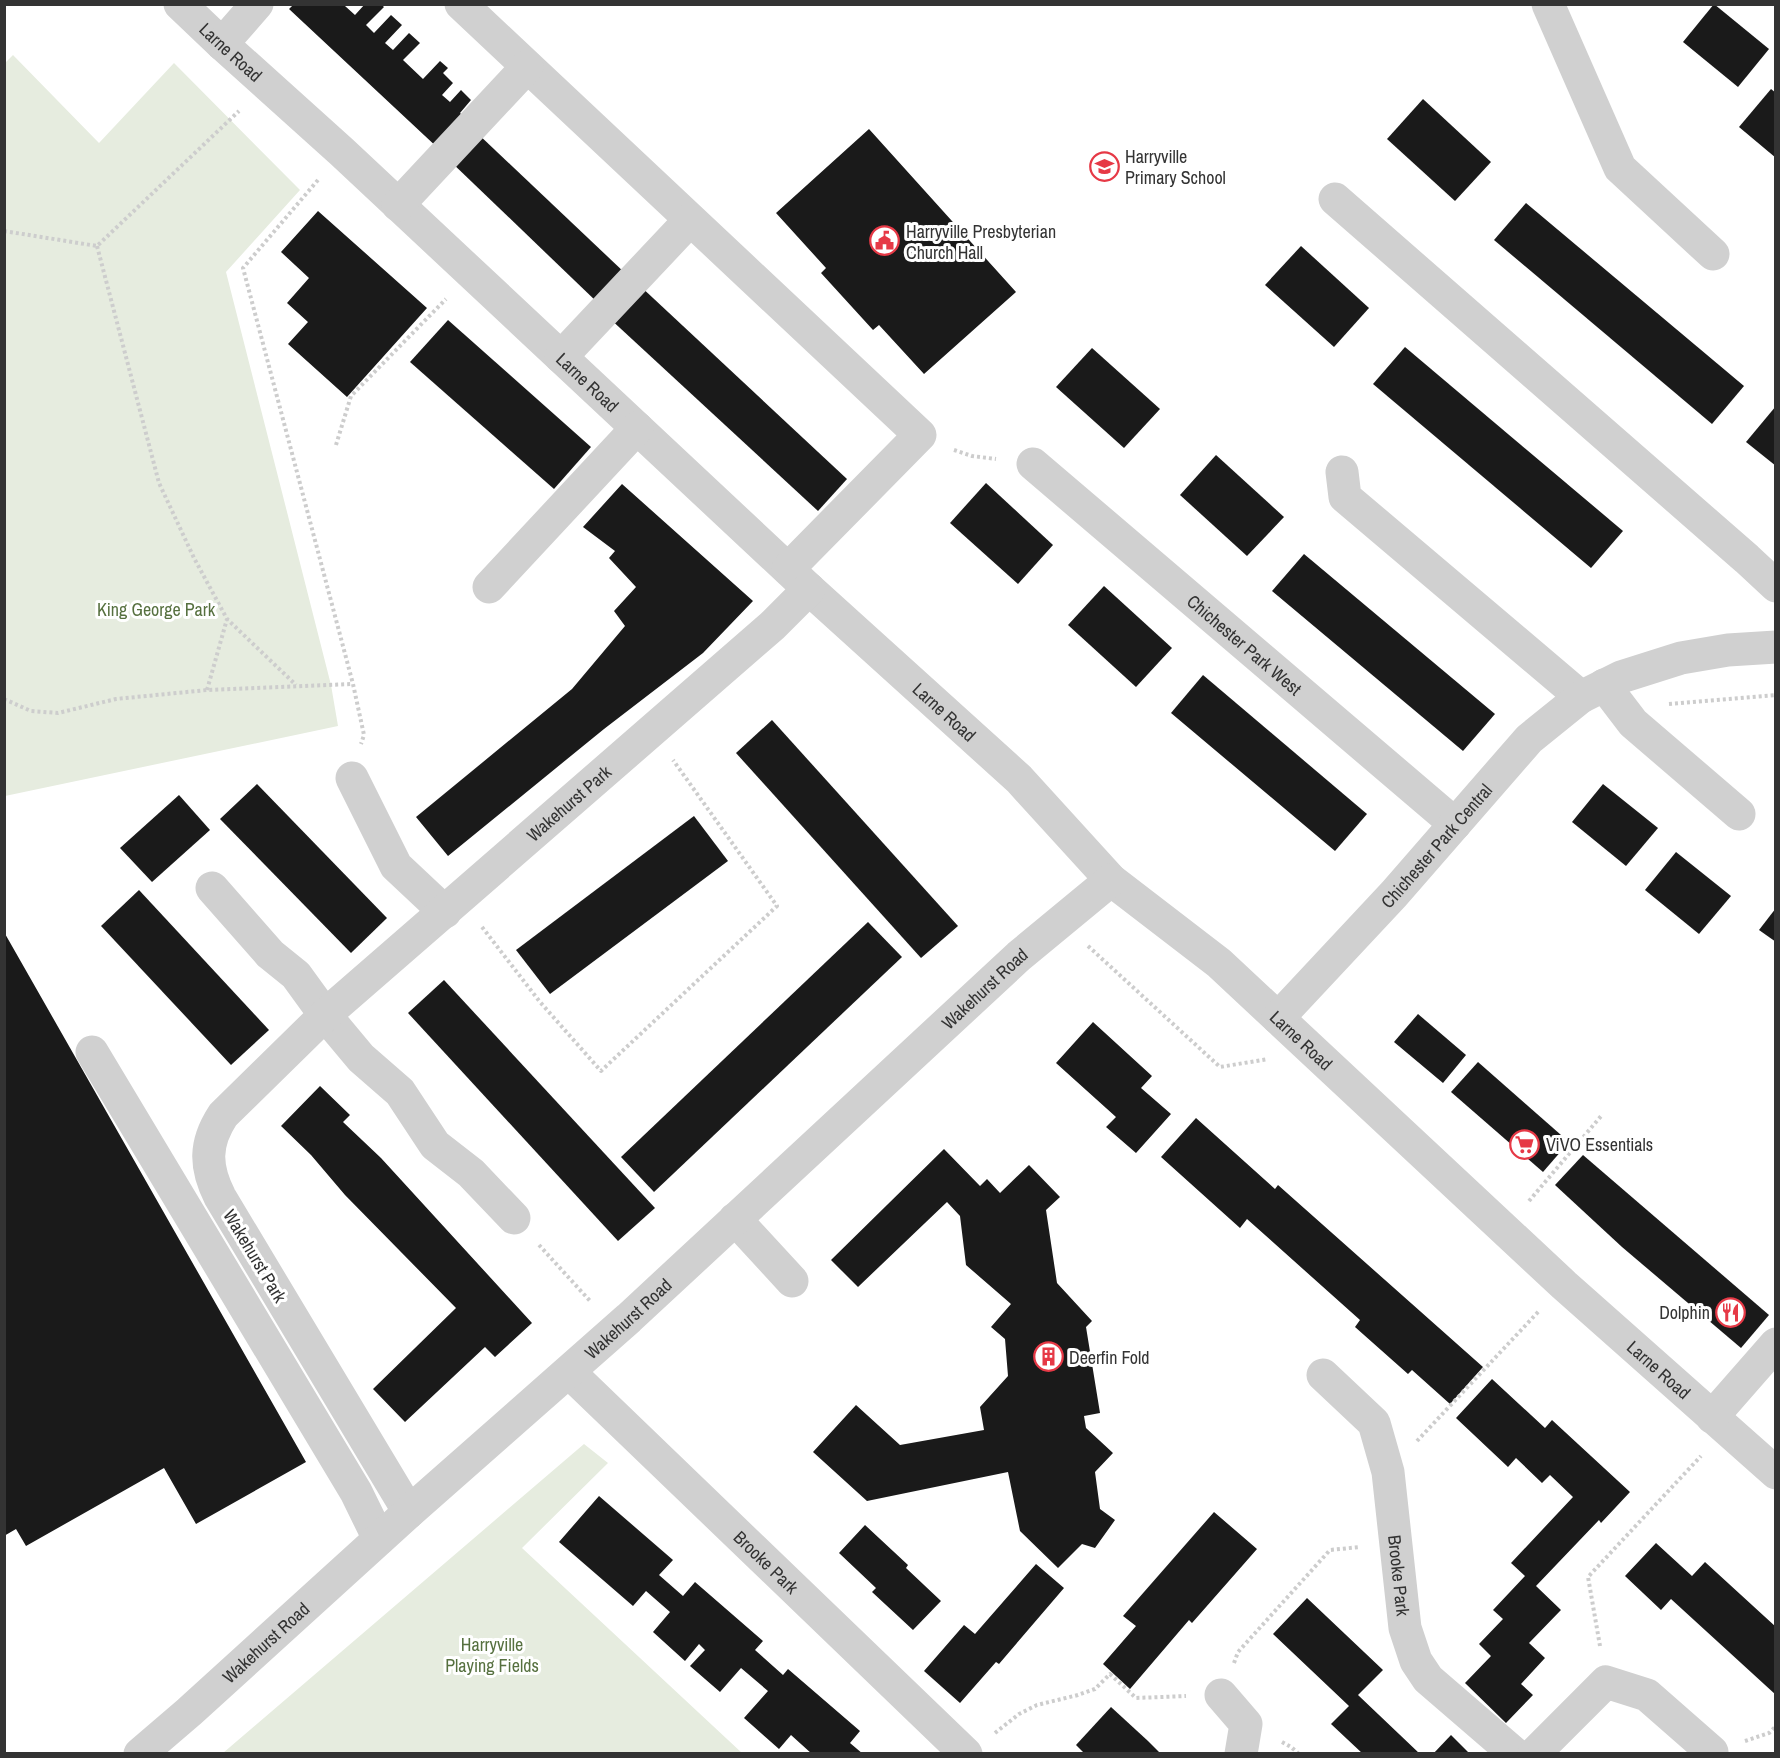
<svg xmlns="http://www.w3.org/2000/svg" width="1780" height="1758" font-family="'Archivo Narrow',sans-serif">
	<style>
		.green { fill: #e6ecdf }
		.building { fill: #1a1a1a }
		.lines { fill: none; stroke-linecap: round; stroke-linejoin: round }
		.path { stroke: #cdcdcd; stroke-width: 4; stroke-dasharray: 3 3; stroke-linecap: butt }
		.minor { stroke: #d0d0d0; stroke-width: 33 }
		.labels { text-anchor: middle; dominant-baseline: central; stroke-width: 6; stroke-linejoin: round; paint-order: stroke }
		.street-label { font-size: 18px; fill: #333; stroke: #fff }
		.poi-label { font-size: 18px; fill: #333; stroke: #fff; text-anchor: start }
		.park-label { font-size: 18px; fill: #56703f; stroke: #fff }
	</style>
	<rect width="100%" height="100%" fill="#fff"/>
	<g class="green">
		<path d="M13 55 99 143 174 63 300 190 226 272 331 685 338 726 5 796 4 64Z"/>
		<path d="M584 1444 608 1463 522 1548 742 1753H223Z"/>
	</g>
	<g class="building">
		<path d="M294 4H346L345 6 355 15 365 4H381L384 7 366 25 374 33 391 15 402 25 385 43 393 50 409 33 420 43 403 60 423 79 440 61 448 68 443 73 453 83 442 95 450 102 461 90 471 100 460 113 468 120 440 150 289 9Z"/>
		<path d="M1714 4 1769 49 1738 87 1683 42Z"/>
		<path d="M1771 89 1776 93V158L1739 127Z"/>
		<path d="M1423 99 1491 162 1455 201 1387 139Z"/>
		<path d="M869 129 1016 292 924 374 879 325 873 330 821 273 826 268 776 213Z"/>
		<path d="M476 132 626 274 598 303 449 160Z"/>
		<path d="M1526 203 1744 386 1712 424 1494 240Z"/>
		<path d="M318 211 427 308 347 397 288 344 308 322 287 303 309 278 281 252Z"/>
		<path d="M1301 246 1369 308 1334 347 1265 285Z"/>
		<path d="M638 284 847 479 818 511 607 316Z"/>
		<path d="M448 320 591 447 554 489 410 362Z"/>
		<path d="M1405 347 1623 531 1591 568 1373 384Z"/>
		<path d="M1092 348 1160 409 1124 448 1056 387Z"/>
		<path d="M1776 406V466L1746 442Z"/>
		<path d="M1216 455 1284 517 1247 556 1180 495Z"/>
		<path d="M986 483 1053 545 1018 584 950 523Z"/>
		<path d="M622 484 753 601 703 653 604 729 448 856 416 817 572 689 625 626 614 611 636 587 609 558 615 551 583 527Z"/>
		<path d="M1304 554 1495 714 1463 751 1272 591Z"/>
		<path d="M1104 586 1172 648 1136 687 1068 625Z"/>
		<path d="M1203 675 1367 814 1335 851 1171 713Z"/>
		<path d="M772 720 958 926 921 958 736 753Z"/>
		<path d="M257 784 387 918 351 953 220 819Z"/>
		<path d="M1603 784 1658 828 1626 866 1572 822Z"/>
		<path d="M179 795 210 830 152 882 120 848Z"/>
		<path d="M694 816 728 861 550 994 516 950Z"/>
		<path d="M1676 852 1731 896 1699 934 1645 890Z"/>
		<path d="M139 890 269 1030 231 1065 101 926Z"/>
		<path d="M1776 908V942L1759 930Z"/>
		<path d="M868 922 902 957 654 1192 621 1157Z"/>
		<path d="M4 932 306 1462 196 1524 164 1468 26 1546 16 1529 4 1536Z"/>
		<path d="M444 980 655 1208 618 1241 408 1013Z"/>
		<path d="M1418 1014 1466 1055 1443 1083 1394 1042Z"/>
		<path d="M1093 1022 1152 1076 1141 1088 1171 1114 1136 1153 1106 1127 1116 1117 1056 1063Z"/>
		<path d="M1478 1062 1569 1142 1543 1172 1451 1092Z"/>
		<path d="M320 1086 350 1115 343 1122 381 1158 532 1323 495 1357 485 1347 405 1422 373 1389 456 1308 345 1195 311 1155 281 1126Z"/>
		<path d="M1196 1118 1275 1189 1278 1185 1483 1367 1450 1404 1412 1370 1408 1374 1355 1327 1360 1320 1247 1219 1240 1228 1161 1157Z"/>
		<path d="M944 1149 980 1186 987 1179 1000 1193 1029 1165 1060 1197 1046 1210 1057 1283 1092 1321 1086 1327 1100 1413 1084 1416 1086 1428 1113 1453 1095 1472 1100 1509 1115 1520 1095 1548 1082 1544 1058 1568 1020 1531 1008 1472 867 1501 813 1452 856 1405 900 1445 984 1430 980 1407 1008 1376 1005 1339 991 1327 1011 1304 966 1265 960 1216 947 1202 858 1287 831 1260Z"/>
		<path d="M1583 1155 1769 1315 1741 1348 1622 1247 1555 1185Z"/>
		<path d="M1492 1379 1545 1428 1552 1420 1630 1492 1601 1523 1599 1520 1536 1586 1561 1610 1529 1643 1545 1658 1521 1684 1533 1695 1506 1723 1465 1683 1491 1656 1479 1644 1503 1619 1493 1610 1525 1576 1511 1563 1573 1497 1550 1475 1542 1483 1516 1458 1508 1467 1456 1418Z"/>
		<path d="M599 1496 673 1560 659 1575 683 1596 695 1582 763 1641 755 1650 783 1675 788 1669 860 1731 850 1743 863 1754H812L791 1735 779 1749 744 1718 768 1691 741 1668 720 1692 690 1666 705 1650 699 1644 685 1661 653 1632 670 1612 646 1591 633 1606 559 1542Z"/>
		<path d="M1214 1512 1257 1549 1192 1623 1189 1620 1130 1689 1103 1664 1136 1626 1123 1616Z"/>
		<path d="M865 1525 908 1565 906 1568 941 1601 913 1630 872 1592 876 1588 839 1553Z"/>
		<path d="M1656 1543 1692 1576 1705 1562 1776 1627V1695L1671 1599 1661 1610 1625 1576Z"/>
		<path d="M1036 1564 1064 1588 999 1664 996 1662 960 1703 924 1671 964 1625 975 1634Z"/>
		<path d="M1307 1598 1383 1670 1358 1695 1420 1754H1363L1331 1724 1349 1706 1273 1634Z"/>
		<path d="M1111 1707 1148 1741 1161 1754H1085L1076 1745Z"/>
		<path d="M1451 1735 1470 1754H1433Z"/>
	</g>
	<g class="lines">
		<g class="path">
			<path d="M318 180 243 268 353 684 364 735 361 744"/>
			<path d="M4 231 97 246 239 111"/>
			<path d="M97 246 159 483 194 558 227 619 296 685"/>
			<path d="M336 445 351 396 446 299"/>
			<path d="M954 450 972 456 996 459"/>
			<path d="M207 690 227 619"/>
			<path d="M4 699 31 711 58 713 116 699 207 690 353 684"/>
			<path d="M1669 704 1776 695"/>
			<path d="M482 927 540 1002 601 1071 777 906 673 760"/>
			<path d="M1088 946 1220 1067 1268 1059"/>
			<path d="M1529 1201 1602 1115"/>
			<path d="M539 1245 591 1302"/>
			<path d="M1417 1441 1539 1311"/>
			<path d="M1600 1646 1588 1577 1701 1456"/>
			<path d="M1234 1663 1238 1652 1330 1550 1360 1547"/>
			<path d="M995 1733 1019 1714 1037 1705 1078 1695 1095 1689 1110 1674 1136 1698 1186 1696"/>
			<path d="M1745 1741 1769 1733 1776 1726"/>
			<path d="M1282 1742 1291 1747 1299 1754"/>
		</g>
		<g class="minor">
			<path id="s1" d="M180 4 222 44 342 152 809 589 1019 779 1111 880 1219 963 1564 1285 1776 1473"/>
			<path d="M461 4 920 435 788 569"/>
			<path d="M1548 4 1620 168 1713 254"/>
			<path d="M222 44 257 4"/>
			<path d="M1335 199 1747 559 1776 586"/>
			<path d="M398 205 527 67"/>
			<path d="M561 357 690 220"/>
			<path id="s2" d="M1033 464 1455 824"/>
			<path d="M1342 472 1345 497 1581 697"/>
			<path d="M489 587 637 428"/>
			<path d="M1604 685 1633 723 1739 814"/>
			<path d="M352 778 396 866 445 912"/>
			<path d="M212 888 270 954 296 975 325 1015 361 1058 400 1092 435 1145 471 1173 514 1218"/>
			<path id="s3" d="M1278 1018 1394 894 1529 739 1581 697 1621 677 1681 658 1728 650 1776 647"/>
			<path d="M92 1052 356 1492 379 1539"/>
			<path d="M735 1219 792 1281"/>
			<path id="s4" d="M569 1372 966 1754"/>
			<path id="s5" d="M1323 1375 1374 1423 1388 1472 1405 1628 1416 1661 1428 1679 1515 1754"/>
			<path d="M1712 1417 1776 1344"/>
			<path id="s6" d="M409 1512 220 1197C205 1167 204 1144 223 1115L325 1015 772 626 809 589"/>
			<path d="M1221 1695 1246 1724 1241 1754"/>
			<path id="s7" d="M140 1754 189 1712 409 1512 629 1318 1019 956 1111 880"/>
			<path d="M1534 1754 1606 1682 1647 1695 1712 1752"/>
		</g>
	</g>
	<defs>
		<symbol id="school-ring" viewBox="-11 -11 22 22"><circle r="9.5" fill="#fff" stroke="#e63946" stroke-width="1.5"/><path d="M0-5L7-2L0 1L-7-2ZM-4 1L0 2.5L4 1V4Q0 6-4 4Z" fill="#e63946"/></symbol>
		<symbol id="civic-ring" viewBox="-11 -11 22 22"><circle r="9.5" fill="#fff" stroke="#e63946" stroke-width="1.5"/><path d="M-.6-6.5H3V-4.5H.6V-3L4-1V1h2V6H-6V1h2V-1L-.6-3ZM-1.2 2.5V6h2.4V2.5Z" fill="#e63946"/></symbol>
		<symbol id="supermarket-ring" viewBox="-11 -11 22 22"><circle r="9.5" fill="#fff" stroke="#e63946" stroke-width="1.5"/><path d="M-6-5.5h2.5l.6 2H6L4.5 2H-2.5L-4.4-4H-6ZM-1.5 3.2a1.3 1.3 0 1 0 .1 0ZM3 3.2a1.3 1.3 0 1 0 .1 0Z" fill="#e63946"/></symbol>
		<symbol id="restaurant-ring" viewBox="-11 -11 22 22"><circle r="9.5" fill="#fff" stroke="#e63946" stroke-width="1.5"/><path d="M-5-6h1v4h1v-4h1v4h1v-4h1v5L-1.5 .5V6h-2V.5L-5-1ZM5-6V6H3V1.5H1.5Q1.5-4 5-6Z" fill="#e63946"/></symbol>
		<symbol id="building-ring" viewBox="-11 -11 22 22"><circle r="9.5" fill="#fff" stroke="#e63946" stroke-width="1.5"/><path d="M-4-6H4V6H1V3H-1V6H-4ZM-2.5-4.3h1.7v1.8h-1.7ZM.8-4.3h1.7v1.8H.8ZM-2.5-1h1.7V.8h-1.7ZM.8-1h1.7V.8H.8Z" fill="#e63946"/></symbol>
	</defs>
	<g fill-rule="evenodd">
		<use href="#school-ring" x="1088" y="150" width="33" height="33"/>
		<use href="#civic-ring" x="868" y="224" width="33" height="33"/>
		<use href="#supermarket-ring" x="1508" y="1128" width="33" height="33"/>
		<use href="#restaurant-ring" x="1714" y="1296" width="33" height="33"/>
		<use href="#building-ring" x="1032" y="1340" width="33" height="33"/>
	</g>
	<g class="labels">
		<g class="street-label">
			<text stroke="none"><textPath href="#s1" startOffset="70">Larne Road</textPath></text>
			<text stroke="none"><textPath href="#s1" startOffset="556">Larne Road</textPath></text>
			<text stroke="none"><textPath href="#s2" startOffset="278">Chichester Park West</textPath></text>
			<text stroke="none"><textPath href="#s1" startOffset="1042">Larne Road</textPath></text>
			<text stroke="none"><textPath href="#s6" startOffset="920">Wakehurst Park</textPath></text>
			<text stroke="none"><textPath href="#s3" startOffset="234">Chichester Park Central</textPath></text>
			<text stroke="none"><textPath href="#s7" startOffset="1140">Wakehurst Road</textPath></text>
			<text stroke="none"><textPath href="#s1" startOffset="1528">Larne Road</textPath></text>
			<text transform="translate(255 1256) rotate(59)">Wakehurst Park</text>
			<text stroke="none"><textPath href="#s7" startOffset="654">Wakehurst Road</textPath></text>
			<text stroke="none"><textPath href="#s1" startOffset="2014">Larne Road</textPath></text>
			<text stroke="none"><textPath href="#s4" startOffset="274">Brooke Park</textPath></text>
			<text stroke="none"><textPath href="#s5" startOffset="225">Brooke Park</textPath></text>
			<text stroke="none"><textPath href="#s7" startOffset="168">Wakehurst Road</textPath></text>
		</g>
		<g class="poi-label">
			<text x="1125" y="156">Harryville<tspan x="1125" dy="21">Primary School</tspan></text>
			<text x="906" y="231">Harryville Presbyterian<tspan x="906" dy="21">Church Hall</tspan></text>
			<text x="1546" y="1144">ViVO Essentials</text>
			<text x="1710" y="1312" text-anchor="end">Dolphin</text>
			<text x="1069" y="1357">Deerfin Fold</text>
		</g>
		<g class="park-label">
			<text x="156" y="609">King George Park</text>
			<text x="492" y="1644">Harryville<tspan x="492" dy="21">Playing Fields</tspan></text>
		</g>
	</g>
	<rect width="1780" height="1758" fill="none" stroke="#333333" stroke-width="12"/>
</svg>
